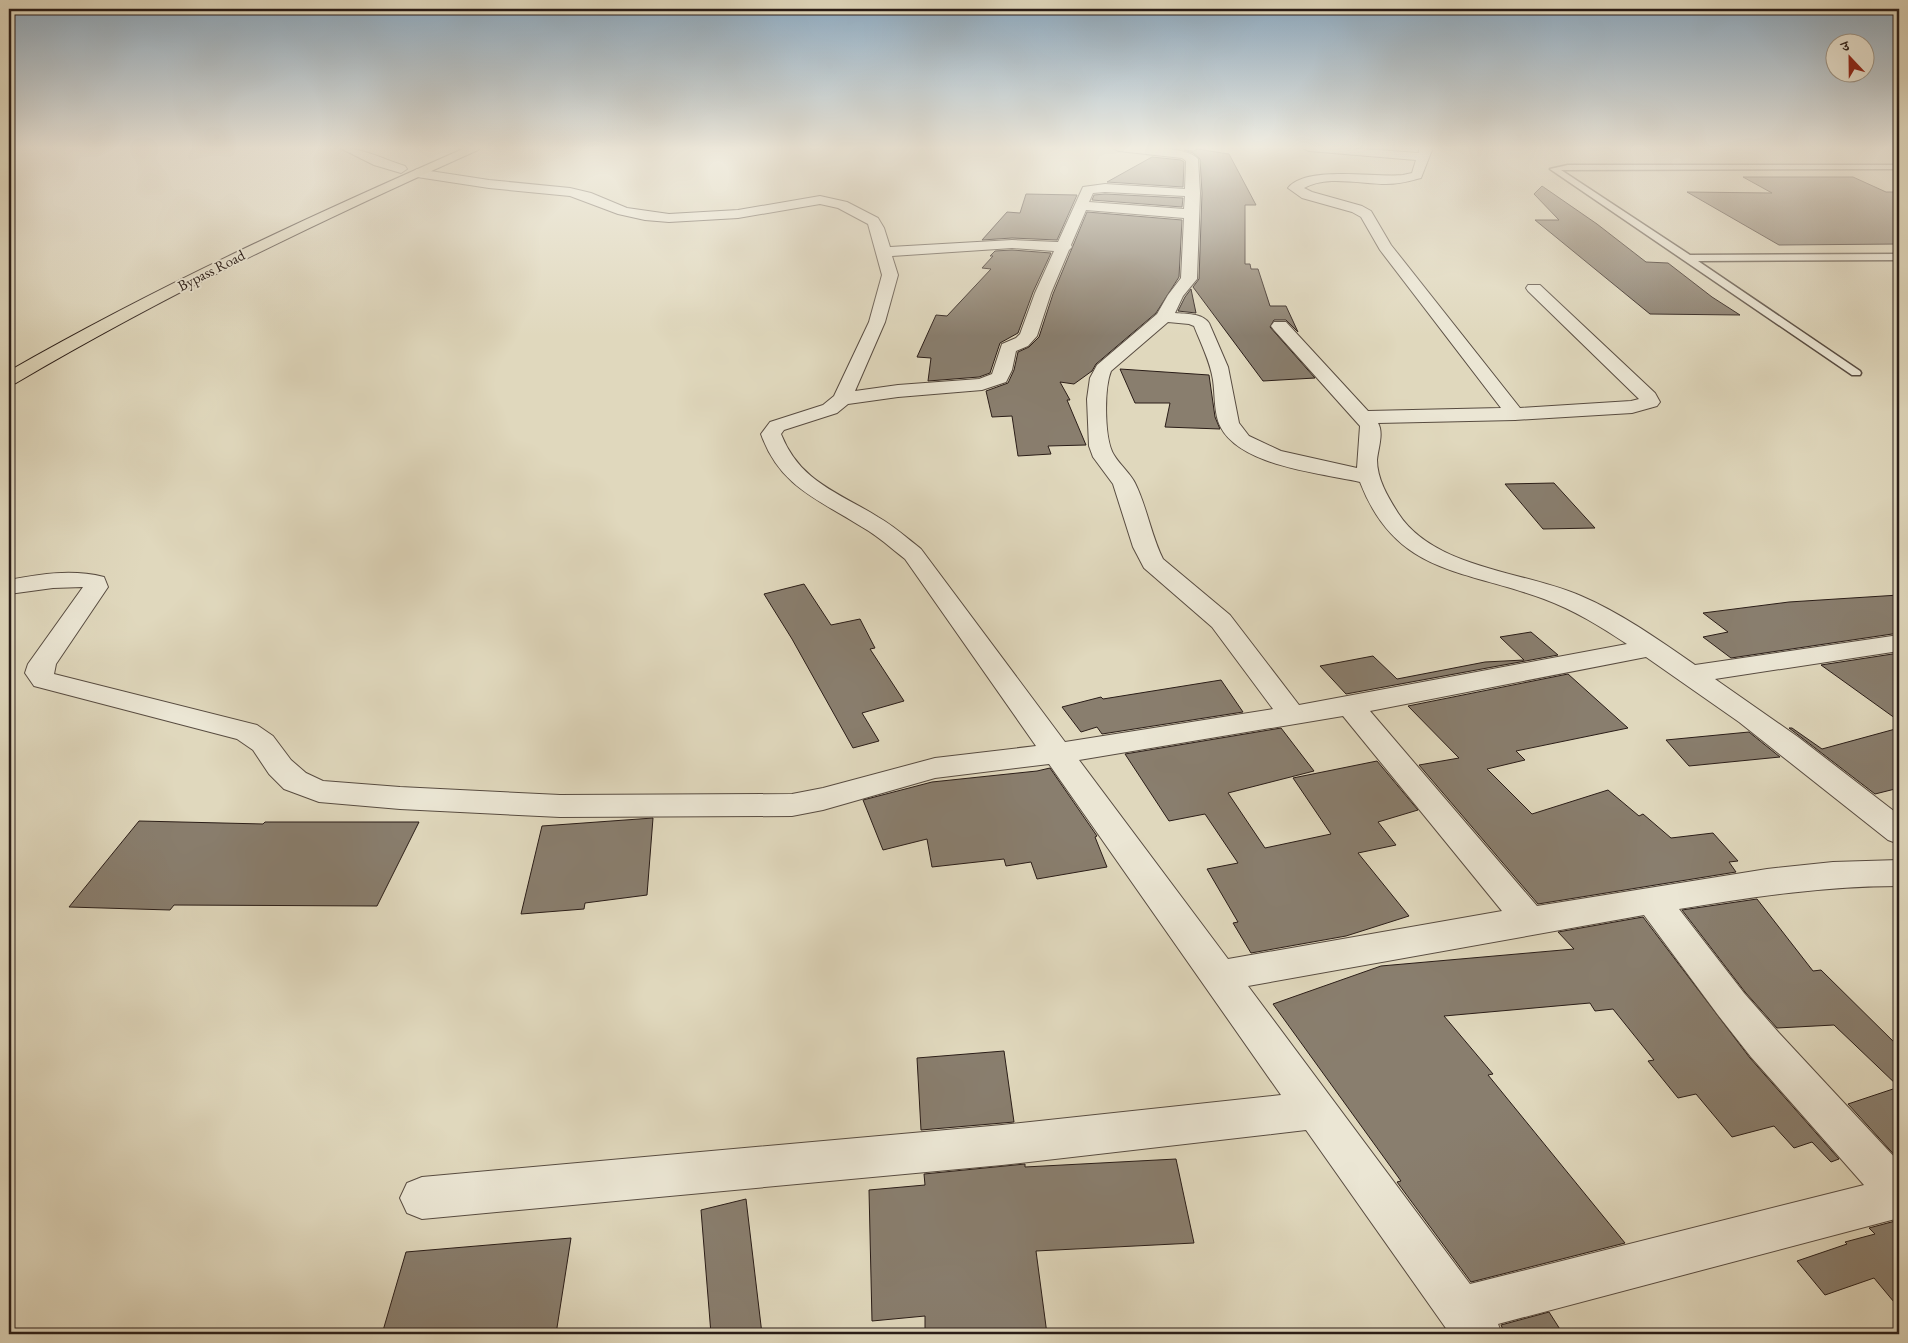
<svg xmlns="http://www.w3.org/2000/svg" width="1908" height="1343" font-family="'EB Garamond','Noto Serif Devanagari',serif">
	<style>
		.building { fill: #897e6e; stroke: #2a1d18 }
		.lines { fill: none; stroke-linecap: round; stroke-linejoin: round }
		.service-casing { stroke: #584c41; stroke-width: 3 }
		.minor-casing { stroke: #584c41; stroke-width: 2 }
		.primary-casing { stroke: #2a1d18; stroke-width: 2 }
		.service { fill: #ebe6d4; fill-rule: evenodd }
		.minor { fill: #ebe6d4; fill-rule: evenodd }
		.primary { fill: #e0d8bd; fill-rule: evenodd }
		.labels { text-anchor: middle; dominant-baseline: central; stroke-width: 4; stroke-linejoin: round; paint-order: stroke }
		.far-street-label { font-size: 15px; fill: #2a1d18; stroke: #ebe6d4 }
	</style>
	<rect width="100%" height="100%" fill="#e0d8bd"/>
	<filter id="stains"><feTurbulence type="fractalNoise" baseFrequency=".004" numOctaves="4"/><feColorMatrix values="0 0 0 0 .2 0 0 0 0 .09 0 0 0 0 .02 0 0 0 .5 -.17"/></filter>
	<radialGradient id="worn" r=".72"><stop offset=".6" stop-color="#630" stop-opacity="0"/><stop offset="1" stop-color="#630" stop-opacity=".3"/></radialGradient>
	<g class="building">
		<path d="M1197 149 1229 154 1256 205H1245V264H1250L1251 269H1258L1270 306H1286L1298 332 1286 320H1274L1270 327 1315 378 1263 381 1193 287 1199 279 1202 193 1200 159 1193 153 1184 150 1194 151Z"/>
		<path d="M1152 157 1181 160 1184 162 1183 187 1107 182Z"/>
		<path d="M1743 177H1853L1886 192H1899V244L1779 245 1687 192 1772 193Z"/>
		<path d="M1542 186 1597 224 1646 262 1668 263 1712 297 1740 315 1650 314 1535 220H1559L1534 194Z"/>
		<path d="M1026 194 1077 195 1057 240 1012 238 982 240 1007 212 1020 213Z"/>
		<path d="M1105 194 1183 198 1182 207 1092 200 1094 195Z"/>
		<path d="M1087 212 1182 220 1179 277 1156 313 1096 364 1092 371 1074 384 1060 382 1070 400H1067L1086 445 1048 446 1051 454 1018 456 1012 416 992 417 986 391 1008 383 1014 370 1018 352 1029 347 1039 337 1053 294Z"/>
		<path d="M1012 250 1051 253 1033 292 1018 333 1000 343 990 373 979 377 928 381 931 358 917 357 936 315 947 316 991 269 982 268 993 256H990L995 251Z"/>
		<path d="M1191 289 1196 313 1178 311 1185 297Z"/>
		<path d="M1120 369 1209 375 1215 417 1220 429 1165 427 1170 403H1135Z"/>
		<path d="M1554 483 1595 528 1543 529 1505 484Z"/>
		<path d="M804 584 831 625 860 619 875 648 870 649 904 701 862 713 879 741 853 748 792 639 764 594Z"/>
		<path d="M1899 595V633L1731 658 1703 637 1728 632 1703 613 1789 602Z"/>
		<path d="M1531 632 1558 655 1346 694 1320 666 1373 656 1397 679 1485 662 1524 660 1500 637Z"/>
		<path d="M1899 653V721L1821 665Z"/>
		<path d="M1568 674 1628 728 1516 751 1525 760 1487 769 1532 814 1608 790 1639 816 1643 814 1671 838 1713 833 1738 861 1729 862 1736 872 1538 904 1419 765 1459 758 1408 706Z"/>
		<path d="M1221 680 1243 712 1102 734 1097 727 1081 732 1062 707 1101 697 1103 699Z"/>
		<path d="M1281 728 1314 771 1228 793 1265 848 1331 834 1293 778 1377 761 1418 810 1378 822 1396 845 1358 853 1409 916 1346 936 1251 953 1233 923 1238 922 1207 869 1238 863 1205 814 1169 821 1125 754Z"/>
		<path d="M1789 728H1792L1822 749 1899 728V788L1875 794Z"/>
		<path d="M1749 732 1780 757 1689 766 1666 740Z"/>
		<path d="M1050 768 1097 836 1095 837 1107 867 1037 879 1031 862 1006 866 1004 859 932 867 927 839 883 850 863 800 932 782 1037 771Z"/>
		<path d="M653 818 647 895 585 903 584 909 521 914 542 826Z"/>
		<path d="M139 821 263 824 265 822H419L377 906 174 905 170 910 69 907Z"/>
		<path d="M1757 899 1813 971 1821 970 1899 1047V1160L1848 1104 1899 1087 1834 1025 1777 1028 1745 992 1682 910Z"/>
		<path d="M1643 917 1750 1058 1839 1159 1831 1162 1812 1142 1794 1148 1774 1126 1732 1137 1696 1094 1678 1098 1648 1061 1654 1060 1613 1009 1595 1011 1590 1003 1444 1016 1493 1074 1488 1075 1625 1243 1471 1282 1397 1182 1401 1181 1273 1004 1381 966 1574 949 1558 932Z"/>
		<path d="M1004 1051 1014 1122 921 1130 917 1058Z"/>
		<path d="M1176 1159 1194 1243 1036 1251 1047 1334H925V1316L872 1321 869 1190 925 1185 924 1174 1025 1164V1167Z"/>
		<path d="M746 1199 762 1334H711L701 1210Z"/>
		<path d="M1899 1220V1308L1874 1278 1825 1295 1797 1261 1847 1244 1845 1242 1875 1234 1869 1228Z"/>
		<path d="M571 1238 556 1334H382L406 1252Z"/>
		<path d="M1549 1312 1563 1334H1505L1501 1325Z"/>
	</g>
	<g class="lines">
		<defs>
			<path id="service" d="M1568 165H1899V169L1561 170 1690 255 1899 254V260L1698 261 1860 371 1861 373 1860 375H1852L1550 169Z"/>
			<g id="minor">
				<path d="M340 148C361 147 385 160 405 166L407 169 401 173 374 165Z"/>
				<path d="M1113 148C1131 147 1186 145 1198 159L1200 193 1197 279 1183 296 1175 313C1186 314 1202 313 1209 323L1228 367 1239 423 1249 436 1281 451 1357 468 1360 426 1274 330 1271 326 1274 322H1286L1368 411 1501 408 1380 250 1361 217 1352 212 1302 198 1288 188C1306 165 1375 178 1403 175L1412 173 1416 160 1309 151 1303 148H1350L1419 153V148H1431L1432 150 1421 178C1410 181 1399 184 1386 184 1360 184 1327 175 1304 188L1312 192 1362 206 1371 211 1391 245 1520 408 1631 401 1639 399 1528 291 1526 288 1528 285H1540L1655 393 1660 402 1657 406 1632 413 1515 420 1378 423C1384 433 1378 449 1377 460 1377 479 1388 497 1398 513 1434 569 1524 571 1581 596 1621 613 1659 640 1695 665L1899 635V651L1715 679 1798 737 1899 815V844L1888 840 1739 722 1646 657 1370 711 1537 906 1767 869 1833 862 1899 860V886C1825 886 1752 897 1679 909L1744 993 1779 1033 1899 1162V1218L1498 1324 1502 1334H1450L1306 1130 1002 1165 422 1219 407 1213 400 1198 407 1183 422 1177 1002 1125 1281 1095 1049 764 935 778 823 810 792 816 560 817 400 809 319 802 284 789 269 774 253 750 237 739 34 686 25 673 28 664 83 587 53 588 9 594V580C41 574 72 569 104 577L108 587 56 664 54 674 257 725 273 736 291 760 306 773 323 781 400 787 560 795 792 794 823 788 935 758 1036 746 905 559C891 548 878 536 862 527 818 499 780 487 761 434L770 422 823 405 834 396 869 322 882 275 868 224 838 208 820 204 738 218 669 222 645 220 618 214 570 196 489 188 417 177 411 173 417 169 489 180 570 188 591 193 627 208 669 214 738 210 820 196 847 202 878 218 884 228 890 247 1012 240 1058 242 1083 187 1105 184 1185 189 1186 161 1182 158 1119 151ZM1105 192 1185 196 1184 209 1089 202 1093 193ZM1086 210 1184 218 1181 278 1168 295 1157 314 1097 365 1090 378 1087 399 1089 446 1093 457 1113 484 1133 547 1144 568 1212 627 1273 709 1065 742 921 549C907 538 894 526 878 517 838 492 800 482 781 434L784 430 837 413 848 404 898 397 982 390 1006 382 1012 370 1016 351 1028 346 1037 336 1051 293 1069 250 1072 247 1071 245ZM1012 248 1054 251 1035 293 1020 334 1016 338 1002 344 992 374 979 379 898 385 855 391 885 322 898 275 892 256ZM1168 322 1189 324 1194 326C1201 344 1210 361 1213 380 1215 394 1214 408 1218 421 1233 466 1321 473 1360 482 1396 575 1463 569 1544 599 1574 610 1601 627 1627 644L1299 705 1230 615 1163 559C1151 535 1147 507 1135 483 1130 473 1120 465 1114 455 1104 440 1104 388 1111 371ZM1343 716 1502 911 1228 959 1079 760ZM1644 915 1718 1015 1751 1057 1864 1185 1470 1284 1248 986Z"/>
			</g>
			<path id="primary" d="M465 148H480L478 150C320 221 165 295 16 383L9 385V371C156 287 310 216 465 148Z"/>
		</defs>
		<use href="#service" class="service-casing"/>
		<use href="#minor" class="minor-casing"/>
		<use href="#primary" class="primary-casing"/>
		<use href="#service" class="service"/>
		<use href="#minor" class="minor"/>
		<use href="#primary" class="primary"/>
	</g>
	<linearGradient id="sky" x2="0" y2="1"><stop stop-color="#8ca9c0"/><stop offset="0.44" stop-color="#f1ede1"/><stop offset="1" stop-color="#f1ede1" stop-opacity="0"/></linearGradient>
	<rect width="1908" height="336" fill="url(#sky)"/>
	<g class="labels">
		<g class="far-street-label">
			<text transform="translate(211 270) rotate(-27)">Bypass Road</text>
		</g>
	</g>
	<rect width="1908" height="1343" fill="none" stroke="#e0d8bd" stroke-width="30"/>
	<rect x="10" y="10" width="1888" height="1323" fill="none" stroke="#2a1d18" stroke-width="2.5"/>
	<rect x="15" y="15" width="1878" height="1313" fill="none" stroke="#2a1d18"/>
	<g transform="translate(1850 58) rotate(338)"><circle r="24" fill="#ebe6d4" stroke="#9e9689"/>
	<path d="M0-4L9 19L0 12L-9 19Z" fill="#8f2418"/>
	<text y="-8" font-size="14" font-weight="bold" text-anchor="middle" fill="#2a1d18">उ</text>
	</g>
	<rect width="100%" height="100%" filter="url(#stains)"/>
	<rect width="100%" height="100%" fill="url(#worn)"/>
</svg>
